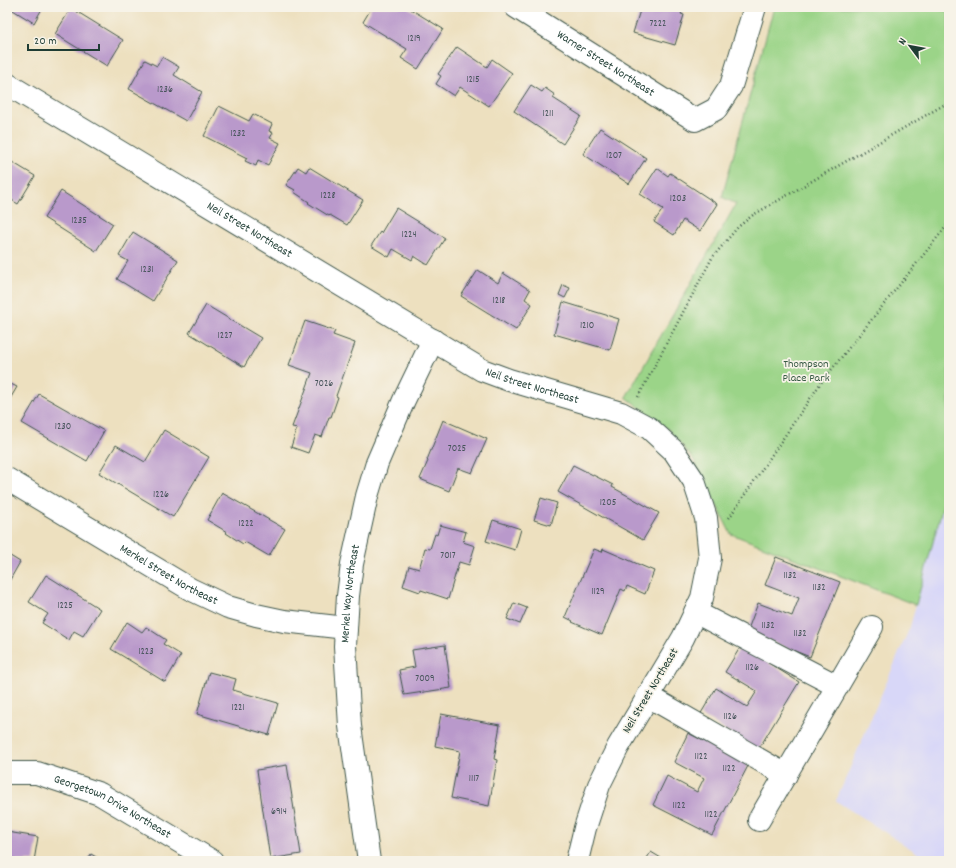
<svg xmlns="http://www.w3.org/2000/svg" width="956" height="868" font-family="Dekko,sans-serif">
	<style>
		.built { fill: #d8d7f8 }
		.green { fill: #9bd488; stroke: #5d885e }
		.building { fill: #b999cb }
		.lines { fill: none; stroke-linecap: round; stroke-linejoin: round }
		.minor-casing { stroke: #3e5549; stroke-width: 24 }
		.path { stroke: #3e5549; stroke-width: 2.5; stroke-dasharray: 1 3; stroke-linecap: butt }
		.minor { stroke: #fff; stroke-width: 22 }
		.labels { text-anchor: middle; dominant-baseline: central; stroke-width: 3.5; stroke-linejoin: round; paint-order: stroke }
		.number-label { font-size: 10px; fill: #46545a }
		.street-label { font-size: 12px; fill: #1f3d34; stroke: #f7f3e8 }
		.park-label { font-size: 12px; fill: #385b45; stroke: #f7f3e8 }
	</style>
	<rect width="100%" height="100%" fill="#f7f3e8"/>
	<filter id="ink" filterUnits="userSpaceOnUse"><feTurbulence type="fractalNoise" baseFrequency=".025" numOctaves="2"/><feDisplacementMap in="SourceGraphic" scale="8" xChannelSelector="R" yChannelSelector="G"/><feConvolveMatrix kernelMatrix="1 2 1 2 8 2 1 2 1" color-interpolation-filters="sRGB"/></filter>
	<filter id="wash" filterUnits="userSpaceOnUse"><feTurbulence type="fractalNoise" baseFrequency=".012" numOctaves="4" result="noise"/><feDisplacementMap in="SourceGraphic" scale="16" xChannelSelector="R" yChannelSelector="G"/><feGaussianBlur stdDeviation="0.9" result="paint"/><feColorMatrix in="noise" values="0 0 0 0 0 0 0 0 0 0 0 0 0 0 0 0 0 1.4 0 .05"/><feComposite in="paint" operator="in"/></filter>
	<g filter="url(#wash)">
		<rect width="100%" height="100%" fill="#ede0bf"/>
		<path class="built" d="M949 483V861H930L836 801 910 627Z"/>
		<path class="green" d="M774 7H930L949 12V483L916 605 731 534 694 460 669 430 626 397 736 204 722 197Z"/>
		<g id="blocks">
			<g class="building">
				<path d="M8 7H43L34 23Z"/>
				<path d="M372 7H407L443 29 418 69 401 58 407 49 363 22Z"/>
				<path d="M641 7H684L681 14 684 15 675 45 633 33Z"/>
				<path d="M71 8 123 40 107 66 55 34Z"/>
				<path d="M457 47 487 67 492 59 512 73 489 106 460 87 454 96 436 84 441 76 438 74Z"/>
				<path d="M162 57 179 67 174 75 202 92 186 121 129 89 145 60 157 66Z"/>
				<path d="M531 85 542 92 545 88 555 95 553 98 581 116 563 144 514 111Z"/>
				<path d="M219 106 249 121 253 114 272 124 269 131 273 133 270 138 280 143 268 165 258 160 256 166 245 161 247 158 204 136Z"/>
				<path d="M600 128 646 158 629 184 583 154Z"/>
				<path d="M7 159 35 176 18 204 7 197Z"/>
				<path d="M298 167 306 172 309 167 363 200 347 225 330 215 329 216 308 203 309 202 294 192 295 190 286 185Z"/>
				<path d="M657 168 668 176 670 173 717 204 700 231 683 220 674 235 654 222 663 209 640 194Z"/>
				<path d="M61 191 113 224 96 251 44 218Z"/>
				<path d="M396 208 445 238 428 265 414 256 412 260 393 249 389 257 371 246 380 232 381 233Z"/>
				<path d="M133 232 178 260 153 301 117 279 128 261 119 256Z"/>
				<path d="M478 270 498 283 503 273 530 290 525 299 532 304 516 330 461 296Z"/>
				<path d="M563 285 570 288 565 298 559 295Z"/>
				<path d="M563 302 619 319 610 350 554 334Z"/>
				<path d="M206 305 261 338 244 367 189 333Z"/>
				<path d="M305 321 335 331 333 335 355 343 336 396 338 397 331 417H329L322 437 315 435 308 453 291 447 297 428 292 427 312 373 289 365Z"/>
				<path d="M7 382 17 387 7 404Z"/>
				<path d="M39 394 104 431 87 461 22 423Z"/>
				<path d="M443 420 487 439 472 473 458 468 449 491 420 479 428 461 427 460Z"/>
				<path d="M164 430 209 457 173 517 99 473 116 445 145 462Z"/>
				<path d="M573 465 613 485 612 487 659 513 643 540 558 492Z"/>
				<path d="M222 493 285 529 269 556 245 542 243 544 226 533 227 532 207 520Z"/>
				<path d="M541 498 557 503 551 525 534 520Z"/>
				<path d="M493 520 521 529 515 550 486 541Z"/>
				<path d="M440 525 466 532 463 542 475 546 469 565 459 562 448 599 421 590 420 592 403 586 409 566 419 569 425 548 430 549 435 534 437 535Z"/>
				<path d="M594 549 602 552 603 549 654 571 645 594 627 586 625 591 621 589 602 635 572 622 573 621 565 617Z"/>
				<path d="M7 554 20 562 7 585Z"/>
				<path d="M776 557 840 582 810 657 747 632 758 603 792 616 799 598 765 585Z"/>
				<path d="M46 575 100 609 83 636 74 631 69 640 42 623 48 614 29 602Z"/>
				<path d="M514 603 527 608 520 624 507 619Z"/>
				<path d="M127 622 142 632 146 627 166 640 163 644 181 655 165 682 111 649Z"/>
				<path d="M445 645 451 688 404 695 399 670 415 667 412 650Z"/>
				<path d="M741 646 799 682 758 750 700 715 716 688 747 707 757 691 725 672Z"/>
				<path d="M209 672 236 679 233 690 278 703 269 735 197 714Z"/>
				<path d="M441 714 500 725 494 759 497 760 489 806 451 798 460 751 435 746Z"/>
				<path d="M688 733 749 764 712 835 653 805 667 776 697 792 704 778 674 762Z"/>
				<path d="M287 765 301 854 270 859 257 770Z"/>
				<path d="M7 832 38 837 34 861H7Z"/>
				<path d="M651 852 666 861H645Z"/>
				<path d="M91 854 103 861H87Z"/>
			</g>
		</g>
	</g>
	<g filter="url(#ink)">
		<use href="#blocks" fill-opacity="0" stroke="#3e5549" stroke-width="1"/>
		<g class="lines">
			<defs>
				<g id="minor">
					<path id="s1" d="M516 7 695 120 716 109 731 86 755 7"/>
					<path id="s2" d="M7 84 482 370 509 380 621 413 649 428 674 451 694 481 706 518 710 558 702 598 683 638 618 747 599 785 585 828 577 861"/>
					<path id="s3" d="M7 479 190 589 228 607 256 615 284 621 346 628"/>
					<path d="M695 612 837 686"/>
					<path d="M648 696 786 775"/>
					<path id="s4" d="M7 773H37L100 794 212 861"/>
					<path d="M759 820 872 627"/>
					<path id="s5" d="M369 861 350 726 345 646 348 596 352 564 367 496 377 463 404 400 433 340"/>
				</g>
			</defs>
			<use href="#minor" class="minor-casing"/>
			<g class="path">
				<path d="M638 397 712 258 738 227 753 215 949 102"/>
				<path d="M729 518 820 384 949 223"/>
			</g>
			<use href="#minor" class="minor"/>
		</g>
	</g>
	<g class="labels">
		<g class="number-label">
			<text x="658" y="24">7222</text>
			<text x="414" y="39">1219</text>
			<text x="473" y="80">1215</text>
			<text x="165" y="90">1236</text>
			<text x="548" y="114">1211</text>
			<text x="238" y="134">1232</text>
			<text x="614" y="156">1207</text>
			<text x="328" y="196">1228</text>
			<text x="678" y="199">1203</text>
			<text x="79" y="221">1235</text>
			<text x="409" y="235">1224</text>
			<text x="147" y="270">1231</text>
			<text x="499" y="301">1218</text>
			<text x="587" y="326">1210</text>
			<text x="225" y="336">1227</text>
			<text x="324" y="384">7026</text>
			<text x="63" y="427">1230</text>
			<text x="457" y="449">7025</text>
			<text x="161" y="495">1226</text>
			<text x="608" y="503">1205</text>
			<text x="246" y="524">1222</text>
			<text x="448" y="556">7017</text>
			<text x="790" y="576">1132</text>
			<text x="819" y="588">1132</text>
			<text x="598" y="592">1129</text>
			<text x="65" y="606">1225</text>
			<text x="768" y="626">1132</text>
			<text x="800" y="634">1132</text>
			<text x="146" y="652">1223</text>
			<text x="752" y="668">1126</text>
			<text x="425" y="679">7009</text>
			<text x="238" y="708">1221</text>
			<text x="730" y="717">1126</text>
			<text x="701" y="757">1122</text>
			<text x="729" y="769">1122</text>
			<text x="474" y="779">1117</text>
			<text x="679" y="806">1122</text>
			<text x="279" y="812">6914</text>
			<text x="711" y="815">1122</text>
		</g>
		<g class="street-label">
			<text stroke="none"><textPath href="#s1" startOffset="106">Warner Street Northeast</textPath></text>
			<text stroke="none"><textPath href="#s2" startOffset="283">Neil Street Northeast</textPath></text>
			<text stroke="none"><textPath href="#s2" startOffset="607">Neil Street Northeast</textPath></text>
			<text stroke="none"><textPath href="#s3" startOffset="188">Merkel Street Northeast</textPath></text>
			<text stroke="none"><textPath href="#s5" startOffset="269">Merkel Way Northeast</textPath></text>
			<text transform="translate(651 691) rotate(-59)">Neil Street Northeast</text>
			<text stroke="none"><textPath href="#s4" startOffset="113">Georgetown Drive Northeast</textPath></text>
		</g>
		<g class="park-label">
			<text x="806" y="364">Thompson<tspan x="806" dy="14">Place Park</tspan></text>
		</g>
	</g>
	<rect width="956" height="868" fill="none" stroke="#f7f3e8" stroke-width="24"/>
	<g transform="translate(910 46) rotate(302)" stroke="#f7f3e8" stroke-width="3" paint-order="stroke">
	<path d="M0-3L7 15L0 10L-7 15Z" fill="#1f3d34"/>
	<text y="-6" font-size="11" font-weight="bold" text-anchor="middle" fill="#1f3d34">N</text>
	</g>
	<path d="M28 44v6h71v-6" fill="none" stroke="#1f3d34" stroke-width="2"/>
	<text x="34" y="44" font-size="12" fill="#1f3d34" stroke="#f7f3e8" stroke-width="3" paint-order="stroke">20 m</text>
</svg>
